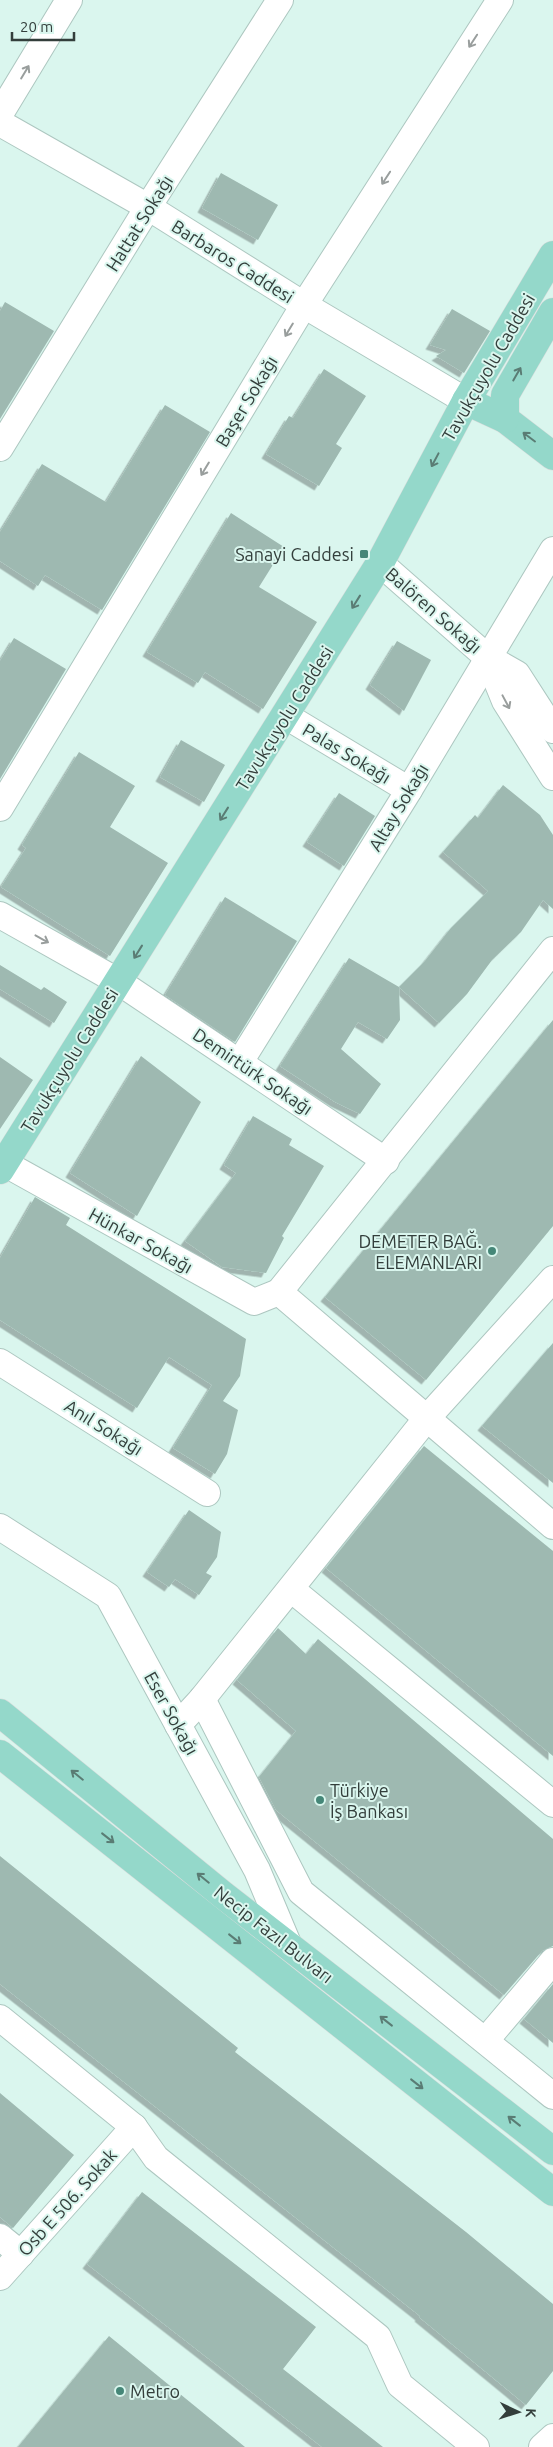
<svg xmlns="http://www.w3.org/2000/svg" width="553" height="2447" font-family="Ubuntu,sans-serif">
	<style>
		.building { fill: #9eb9b1; filter: url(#shadow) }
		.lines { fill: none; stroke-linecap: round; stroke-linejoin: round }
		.minor-casing { stroke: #adc7c0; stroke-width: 28 }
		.major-casing { stroke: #dadcdc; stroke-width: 29 }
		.minor { stroke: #fff; stroke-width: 26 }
		.major { stroke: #94d8ca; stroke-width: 28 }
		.oneway { stroke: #999e9d }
		.oneway2 { stroke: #5a7c74 }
		.poi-dot { fill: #458778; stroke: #daf6ee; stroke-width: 2 }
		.labels { text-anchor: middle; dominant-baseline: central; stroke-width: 4; stroke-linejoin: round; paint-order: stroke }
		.street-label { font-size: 18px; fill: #333e3b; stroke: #daf6ee }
		.poi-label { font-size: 18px; fill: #333e3b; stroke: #daf6ee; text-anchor: end }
	</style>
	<defs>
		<filter id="shadow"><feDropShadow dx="-4.5" dy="4.5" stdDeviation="0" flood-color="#0004"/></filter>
	</defs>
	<rect width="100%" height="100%" fill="#daf6ee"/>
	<g class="building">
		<path d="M221 173 278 205 258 240 202 208Z"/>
		<path d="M5 302 54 331 0 419V311Z"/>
		<path d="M452 309 490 331 464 373 436 356 446 350 430 345Z"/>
		<path d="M324 369 366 396 336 444 342 448 319 486 266 454 289 416 293 418Z"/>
		<path d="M165 405 210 432 102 610 45 575 38 586 0 561V532L42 464 106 502Z"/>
		<path d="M231 513 284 547 259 587 317 622 263 709 205 672 198 683 147 652Z"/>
		<path d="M14 638 66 669 0 779V661Z"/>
		<path d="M397 641 431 660 404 711 370 685Z"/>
		<path d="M181 740 225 765 204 802 160 777Z"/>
		<path d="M79 752 135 786 110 827 168 863 110 956 1 887 26 848 22 845Z"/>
		<path d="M503 785 540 815 553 835V909L543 900 521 932 492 960 467 994 439 1023 399 987 425 961 451 928 488 891 443 852 475 815 478 818Z"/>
		<path d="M339 793 375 816 344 866 307 842Z"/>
		<path d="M225 897 297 941 235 1042 165 995Z"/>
		<path d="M349 958 399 987 400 1020 387 1039 358 1022 341 1049 381 1084 360 1114 335 1102 280 1066Z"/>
		<path d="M0 965 41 990 44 987 67 1002 54 1023 0 989Z"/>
		<path d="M553 1020V1226L426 1380 325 1297Z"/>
		<path d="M141 1056 201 1102 137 1216 70 1173Z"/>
		<path d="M0 1057 33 1080 0 1129Z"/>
		<path d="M253 1116 292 1139 289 1145 324 1166 282 1236 284 1238 266 1273 222 1267 185 1241 236 1173 224 1165Z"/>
		<path d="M35 1197 70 1218 66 1225 246 1339 240 1376 223 1401 238 1410 227 1454 215 1474 173 1448 212 1385 169 1357 137 1408 0 1320V1258Z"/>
		<path d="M553 1343V1483L482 1426Z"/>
		<path d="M424 1446 553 1551V1756L326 1568Z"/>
		<path d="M189 1510 221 1532 217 1557 206 1573 212 1576 199 1595 175 1579 169 1587 147 1572Z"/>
		<path d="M278 1628 306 1654 318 1639 553 1839V1946L542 1951 504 1995 276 1810 259 1777 296 1731 237 1680Z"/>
		<path d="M0 1856 238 2048 235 2052 466 2232 553 2304V2371L526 2405 419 2317 420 2316 0 1984Z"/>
		<path d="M553 1984V2043L524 2019Z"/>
		<path d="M0 2093 74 2155 13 2228 0 2217Z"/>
		<path d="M142 2192 316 2327 283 2369 383 2447H322L87 2264Z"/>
		<path d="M109 2336 245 2447H18Z"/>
	</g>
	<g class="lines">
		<defs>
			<g id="minor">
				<path d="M0 114 69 0"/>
				<path d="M0 123 148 207 304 305 466 401"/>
				<path d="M0 448 148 207 280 0"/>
				<path d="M380 563 487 657 517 674 553 730"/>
				<path d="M487 657 505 701 553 777"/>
				<path d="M286 716 409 790"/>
				<path d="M0 808 304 305 500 0"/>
				<path d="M0 915 119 982 386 1161"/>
				<path d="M553 950 279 1292 553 1526"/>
				<path d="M240 1062 406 795 553 550"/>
				<path d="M4 1163 254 1302 279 1292"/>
				<path d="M0 1362 207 1493"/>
				<path d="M0 1527 108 1596 257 1870 289 1946"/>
				<path d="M291 1589 553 1804"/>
				<path d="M202 1699 301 1892 553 2096"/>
				<path d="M178 1725 202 1699 427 1418 553 1279"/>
				<path d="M0 2018 134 2127 156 2158 378 2337 400 2385 476 2447"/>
				<path d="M486 2040 553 1961"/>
				<path d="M0 2237 21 2254"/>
				<path d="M0 2277 134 2127"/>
				<path d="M542 2447 553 2437"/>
			</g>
			<g id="major">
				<path d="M466 401 505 419 553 456"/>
				<path d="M505 419V395L553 312"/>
				<path d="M0 1170 380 563 466 401 553 255"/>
				<path d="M0 1713 223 1895 553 2151"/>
				<path d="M0 1754 553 2192"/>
			</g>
		</defs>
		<use href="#minor" class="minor-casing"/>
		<use href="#major" class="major-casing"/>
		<use href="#minor" class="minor"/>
		<use href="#major" class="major"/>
	</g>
	<defs><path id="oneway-shaft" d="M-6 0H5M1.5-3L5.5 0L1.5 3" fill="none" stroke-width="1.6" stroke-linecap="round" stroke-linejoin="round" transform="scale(1.25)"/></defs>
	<g class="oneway">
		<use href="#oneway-shaft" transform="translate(473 41) rotate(123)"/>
		<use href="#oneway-shaft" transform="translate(25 72) rotate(-59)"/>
		<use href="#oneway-shaft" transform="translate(386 178) rotate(123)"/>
		<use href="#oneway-shaft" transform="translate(289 330) rotate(121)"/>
		<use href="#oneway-shaft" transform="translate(205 469) rotate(121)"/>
		<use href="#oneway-shaft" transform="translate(506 702) rotate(62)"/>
		<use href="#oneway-shaft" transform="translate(42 939) rotate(29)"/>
	</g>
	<g class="oneway2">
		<use href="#oneway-shaft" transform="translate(517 374) rotate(-60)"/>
		<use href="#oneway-shaft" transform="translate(529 437) rotate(-143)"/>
		<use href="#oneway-shaft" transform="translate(435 460) rotate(118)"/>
		<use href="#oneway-shaft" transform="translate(356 602) rotate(122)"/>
		<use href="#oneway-shaft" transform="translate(224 814) rotate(122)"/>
		<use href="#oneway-shaft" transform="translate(138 952) rotate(122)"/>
		<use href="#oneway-shaft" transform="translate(77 1775) rotate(-141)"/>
		<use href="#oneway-shaft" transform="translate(108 1838) rotate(38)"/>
		<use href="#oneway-shaft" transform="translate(203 1878) rotate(-141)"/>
		<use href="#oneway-shaft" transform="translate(235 1939) rotate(38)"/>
		<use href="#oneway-shaft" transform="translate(386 2021) rotate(-142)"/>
		<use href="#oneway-shaft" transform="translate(417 2084) rotate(38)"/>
		<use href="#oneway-shaft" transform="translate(514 2121) rotate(-142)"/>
	</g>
	<g class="poi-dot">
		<rect x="359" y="549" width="10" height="10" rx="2.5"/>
		<circle cx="492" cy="1251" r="5"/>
		<circle cx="320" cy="1800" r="5"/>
		<circle cx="120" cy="2391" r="5"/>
	</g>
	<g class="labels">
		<g class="street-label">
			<text transform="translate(139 223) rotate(-58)">Hattat Sokağı</text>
			<text transform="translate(233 261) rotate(32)">Barbaros Caddesi</text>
			<text transform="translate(488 367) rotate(-60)">Tavukçuyolu Caddesi</text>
			<text transform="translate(246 401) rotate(-59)">Başer Sokağı</text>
			<text transform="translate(434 610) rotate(41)">Balören Sokağı</text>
			<text transform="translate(284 718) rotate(-58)">Tavukçuyolu Caddesi</text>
			<text transform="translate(347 753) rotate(31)">Palas Sokağı</text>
			<text transform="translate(398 807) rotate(-59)">Altay Sokağı</text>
			<text transform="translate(69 1060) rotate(-58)">Tavukçuyolu Caddesi</text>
			<text transform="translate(253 1071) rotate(34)">Demirtürk Sokağı</text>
			<text transform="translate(141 1240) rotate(29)">Hünkar Sokağı</text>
			<text transform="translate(104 1427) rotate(32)">Anıl Sokağı</text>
			<text transform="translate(172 1713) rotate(61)">Eser Sokağı</text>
			<text transform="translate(274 1934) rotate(38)">Necip Fazıl Bulvarı</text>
			<text transform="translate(67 2202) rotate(-48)">Osb E 506. Sokak</text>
		</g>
		<g class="poi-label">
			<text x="354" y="554">Sanayi Caddesi</text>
			<text x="482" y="1241">DEMETER BAĞ.<tspan x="482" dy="21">ELEMANLARI</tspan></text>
			<text x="330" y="1790" text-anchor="start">Türkiye<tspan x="330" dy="21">İş Bankası</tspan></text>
			<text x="130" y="2391" text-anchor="start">Metro</text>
		</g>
	</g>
	<g transform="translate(518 2412) rotate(94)" stroke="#daf6ee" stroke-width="4" paint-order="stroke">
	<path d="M0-4L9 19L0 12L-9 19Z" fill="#333e3b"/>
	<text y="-8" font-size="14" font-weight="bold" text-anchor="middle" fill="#333e3b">K</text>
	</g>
	<path d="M12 32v8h62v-8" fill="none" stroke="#333e3b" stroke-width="2.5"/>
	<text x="20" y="32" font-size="15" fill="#333e3b" stroke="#daf6ee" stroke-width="4" paint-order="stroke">20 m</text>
</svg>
